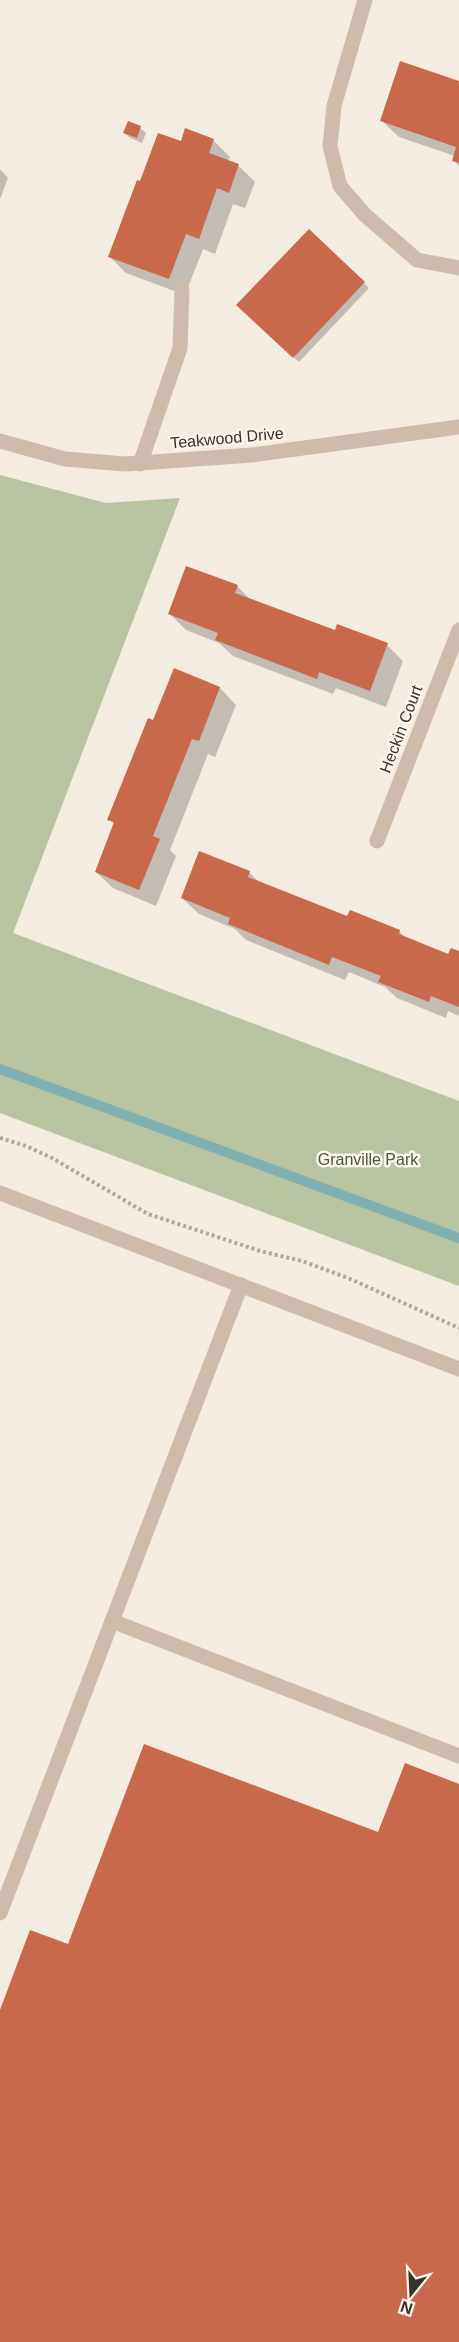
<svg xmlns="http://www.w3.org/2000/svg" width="459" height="2342" font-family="Arial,sans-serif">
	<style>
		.green { fill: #b8c4a0 }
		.shadow { fill: #0003 }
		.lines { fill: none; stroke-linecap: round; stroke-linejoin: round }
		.stream { stroke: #7fb0b2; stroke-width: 10 }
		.building { fill: #c8694b }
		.path { stroke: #b9a596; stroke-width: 4; stroke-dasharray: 3 3; stroke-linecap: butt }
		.minor { stroke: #cdbbac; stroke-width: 15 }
		.labels { text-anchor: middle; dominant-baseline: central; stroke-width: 5; stroke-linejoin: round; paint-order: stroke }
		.street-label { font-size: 16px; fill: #3b302b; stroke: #fbf5ee }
		.park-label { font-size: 16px; fill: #4a5a2e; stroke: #fbf5ee }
	</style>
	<rect width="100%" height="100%" fill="#f4ebe1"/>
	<path class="green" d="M0 475 106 503 180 498 13 933 459 1101V1286L0 1113Z"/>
	<g class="shadow">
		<path d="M459 83V166L454 161 455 156 399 137 382 121Z"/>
		<path d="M140 128 146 133 142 143 130 138 125 133Z"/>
		<path d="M213 140 230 157 228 161 238 165 255 182 245 208 233 204 215 254 203 249 185 295 126 273 110 257 141 183 182 143Z"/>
		<path d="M0 169 8 178 0 199Z"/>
		<path d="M309 231 369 288 299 362 238 305Z"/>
		<path d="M237 586 252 601 336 632 387 645 403 661 386 707 336 688 333 694 233 656 219 643 186 630 170 614Z"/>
		<path d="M175 670 220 688 236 705 215 757 208 754 170 850 176 856 156 906 113 888 96 872 115 825 109 819 154 723Z"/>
		<path d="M249 872 260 883 348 918 399 931 406 938 449 956 459 953V1016L448 1011 446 1018 397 998 385 987 349 972 345 980 246 940 235 929 199 914 182 898Z"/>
	</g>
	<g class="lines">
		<path class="stream" d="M0 1069 459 1238"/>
	</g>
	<g class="building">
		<path d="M400 61 459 81V163L452 161 456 147 380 121Z"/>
		<path d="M128 121 141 126 137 138 123 133Z"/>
		<path d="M185 128 214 139 209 153 239 164 229 193 217 188 199 239 186 234 169 279 108 257 137 180 140 181 158 133 181 141Z"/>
		<path d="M309 229 365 282 293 358 236 305Z"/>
		<path d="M186 566 238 585 235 593 335 630 337 624 388 643 370 691 319 672 317 679 215 640 218 633 168 614Z"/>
		<path d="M174 668 220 687 199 741 192 739 153 836 160 839 139 890 95 872 114 822 107 820 148 718 153 720Z"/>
		<path d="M199 851 250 871 248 877 347 916 350 910 400 930 399 934 448 954 451 948 459 951V1007L431 996 429 1002 378 982 381 976 332 957 329 965 228 924 230 918 181 898Z"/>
		<path d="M144 1744 378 1832 405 1763 459 1784V2342H0V2010L30 1930 68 1944Z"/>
	</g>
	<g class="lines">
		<path class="path" d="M0 1138 26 1146 52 1158 148 1214 260 1251 302 1261 348 1278 459 1328"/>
		<g class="minor">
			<path d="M365 0 334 106 330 146 340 186 365 215 417 260 459 268"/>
			<path d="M0 441 65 459 125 464 252 455 459 427"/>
			<path d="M140 464 180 348 182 289"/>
			<path d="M377 841 459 630"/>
			<path d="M0 1193 459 1369"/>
			<path d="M112 1621 459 1756"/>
			<path d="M0 1913 241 1285"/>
		</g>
	</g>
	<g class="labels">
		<g class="street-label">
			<text transform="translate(227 438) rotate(-5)">Teakwood Drive</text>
			<text transform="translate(401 729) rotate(-69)">Heckin Court</text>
		</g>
		<g class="park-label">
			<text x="368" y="1159">Granville Park</text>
		</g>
	</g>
	<g transform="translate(411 2294) rotate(198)" stroke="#fbf5ee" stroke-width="4.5" paint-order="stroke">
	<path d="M0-4.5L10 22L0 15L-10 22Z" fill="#3b302b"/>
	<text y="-9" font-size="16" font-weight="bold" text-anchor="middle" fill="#3b302b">N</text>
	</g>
</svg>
